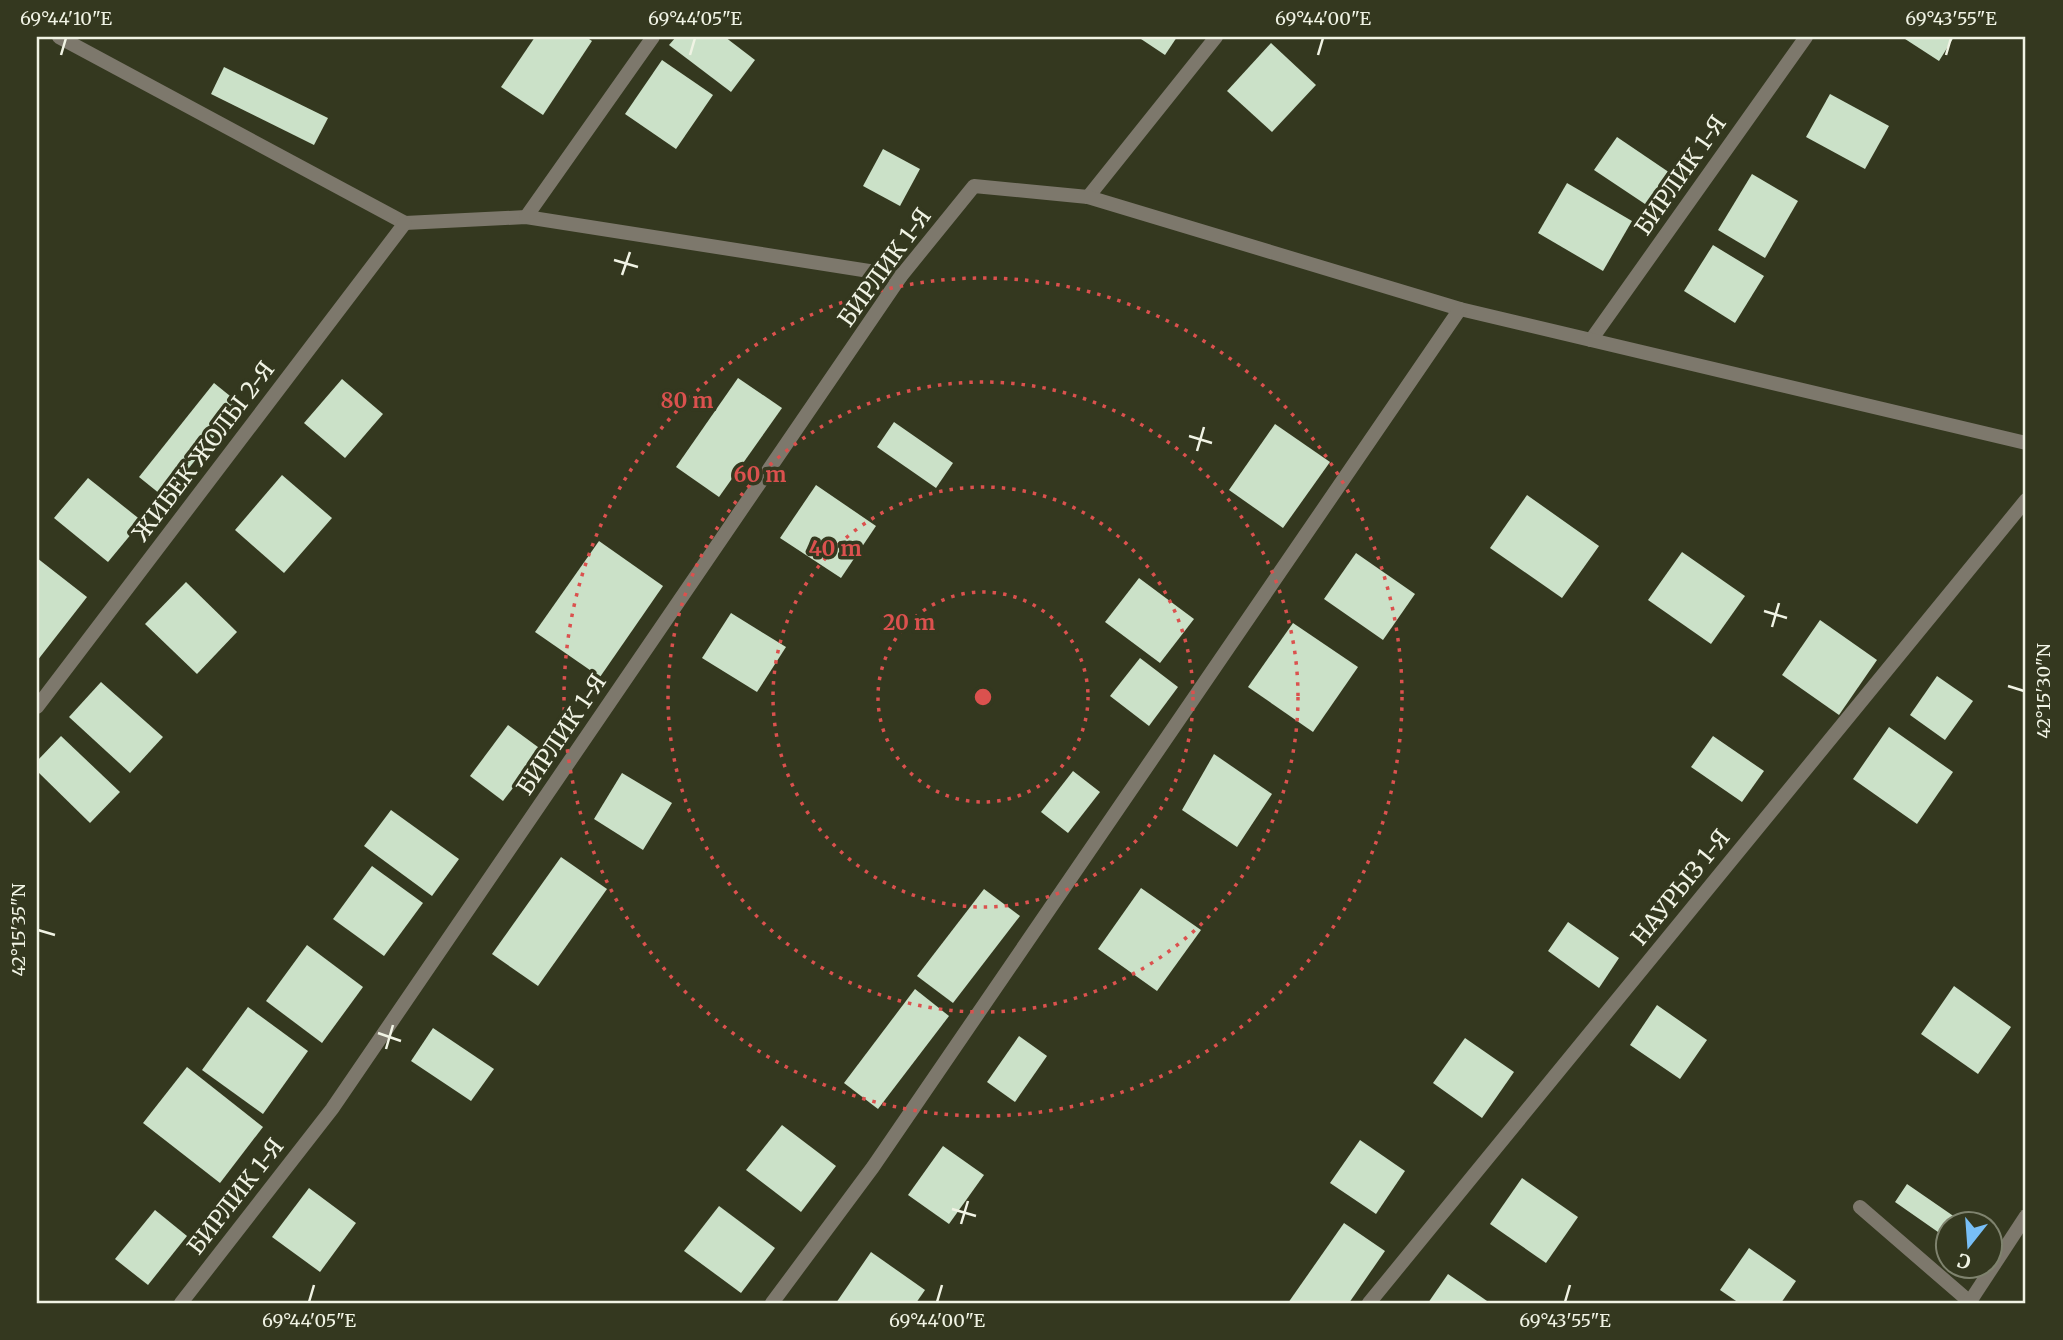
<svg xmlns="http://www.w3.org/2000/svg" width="2063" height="1340" font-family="Merriweather,serif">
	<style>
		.building { fill: #cbe1c8 }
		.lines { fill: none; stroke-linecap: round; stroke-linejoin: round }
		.minor { stroke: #7d786c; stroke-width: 14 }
		.ticks { fill: none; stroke: #f0f3e4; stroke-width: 2.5 }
		.ring { fill: none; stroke: #db514e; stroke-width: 3.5; stroke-dasharray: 3.5 7 }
		.labels { text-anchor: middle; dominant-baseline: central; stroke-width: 7; stroke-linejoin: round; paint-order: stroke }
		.street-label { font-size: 23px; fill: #f0f3e4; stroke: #34381f }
		.centre { fill: #db514e; stroke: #34381f; stroke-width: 3.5 }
		.ring-label { font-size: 21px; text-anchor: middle; font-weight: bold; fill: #db514e; stroke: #34381f; stroke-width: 7; stroke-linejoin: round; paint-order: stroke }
		.neatline { fill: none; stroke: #f0f3e4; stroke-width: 2.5 }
		.ticks-label { font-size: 18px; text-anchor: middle; fill: #f0f3e4 }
	</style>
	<rect width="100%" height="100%" fill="#34381f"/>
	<g class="building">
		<path d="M535 37H586L592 41 543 115 501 87Z"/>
		<path d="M676 37H725L755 60 731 92 669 45Z"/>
		<path d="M1138 37H1177L1165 55Z"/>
		<path d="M1902 37H1954L1939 61Z"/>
		<path d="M1271 43 1316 85 1272 132 1227 91Z"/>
		<path d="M662 60 713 95 676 149 625 114Z"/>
		<path d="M224 67 328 118 314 145 211 94Z"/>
		<path d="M1830 94 1889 126 1865 169 1806 137Z"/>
		<path d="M1617 137 1676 177 1654 210 1594 170Z"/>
		<path d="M883 149 920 169 900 206 863 186Z"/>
		<path d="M1752 174 1798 201 1765 258 1718 230Z"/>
		<path d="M1567 183 1632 221 1603 271 1538 233Z"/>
		<path d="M1713 245 1764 276 1735 323 1684 291Z"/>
		<path d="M738 378 782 408 719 497 676 467Z"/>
		<path d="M342 379 383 414 345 458 304 423Z"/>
		<path d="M214 383 240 404 165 498 139 477Z"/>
		<path d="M894 422 953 463 936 488 877 447Z"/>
		<path d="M1275 424 1330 462 1283 528 1229 490Z"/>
		<path d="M282 475 332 518 284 573 235 530Z"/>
		<path d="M88 478 142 521 108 562 54 518Z"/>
		<path d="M816 485 876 526 841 578 780 538Z"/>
		<path d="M1527 495 1599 546 1562 598 1490 548Z"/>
		<path d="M599 541 663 586 600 677 535 632Z"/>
		<path d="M1682 552 1745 596 1711 644 1648 600Z"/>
		<path d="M1356 553 1415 594 1383 640 1324 599Z"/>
		<path d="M37 558 87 597 37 661Z"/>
		<path d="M1139 578 1194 619 1160 663 1105 622Z"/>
		<path d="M186 582 237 632 197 674 145 624Z"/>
		<path d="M731 613 786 647 757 692 702 658Z"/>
		<path d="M1820 620 1877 660 1839 715 1782 675Z"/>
		<path d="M1293 623 1358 667 1313 732 1248 687Z"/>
		<path d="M1140 658 1178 687 1149 726 1110 696Z"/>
		<path d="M1937 676 1973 701 1945 740 1910 715Z"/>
		<path d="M101 682 163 737 130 773 69 717Z"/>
		<path d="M508 725 542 750 503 801 470 776Z"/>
		<path d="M1889 727 1953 772 1917 824 1853 779Z"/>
		<path d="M61 736 120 792 90 823 37 771V761Z"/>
		<path d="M1713 736 1764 771 1742 802 1691 767Z"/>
		<path d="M1214 754 1272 794 1237 847 1182 810Z"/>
		<path d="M1073 771 1100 792 1068 833 1041 812Z"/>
		<path d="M622 773 672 803 643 850 594 819Z"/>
		<path d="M391 810 459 859 432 896 364 846Z"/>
		<path d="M561 857 607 889 538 986 492 954Z"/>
		<path d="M372 866 423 903 384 956 333 919Z"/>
		<path d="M1141 888 1201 930 1157 991 1098 949Z"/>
		<path d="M984 889 1020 916 953 1003 917 976Z"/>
		<path d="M1568 922 1619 958 1599 988 1548 951Z"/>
		<path d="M307 945 363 987 322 1043 266 1001Z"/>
		<path d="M1954 986 2011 1027 1978 1074 1921 1034Z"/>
		<path d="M915 989 949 1016 878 1109 844 1083Z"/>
		<path d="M1657 1005 1707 1040 1680 1079 1630 1045Z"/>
		<path d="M248 1007 308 1051 263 1114 202 1070Z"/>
		<path d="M433 1028 494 1069 471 1101 411 1061Z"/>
		<path d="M1019 1036 1047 1056 1015 1102 987 1082Z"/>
		<path d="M1465 1038 1514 1072 1482 1118 1433 1083Z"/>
		<path d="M187 1067 263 1127 220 1183 143 1123Z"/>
		<path d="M782 1125 836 1166 801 1212 746 1170Z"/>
		<path d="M1360 1140 1405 1171 1376 1214 1330 1183Z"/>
		<path d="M943 1146 984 1175 949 1224 908 1195Z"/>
		<path d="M1522 1178 1578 1217 1546 1263 1490 1224Z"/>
		<path d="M1907 1184 1965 1224H1948V1239L1895 1202Z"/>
		<path d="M309 1188 356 1223 320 1272 272 1237Z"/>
		<path d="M719 1206 775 1248 741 1293 684 1251Z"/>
		<path d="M155 1210 187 1236 148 1285 115 1259Z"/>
		<path d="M1344 1223 1385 1251 1349 1303H1288Z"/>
		<path d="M1749 1248 1796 1281 1781 1303H1739L1720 1290Z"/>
		<path d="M871 1252 925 1290 916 1303H836Z"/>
		<path d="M1448 1274 1490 1303H1428Z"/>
	</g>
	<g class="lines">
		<g class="minor">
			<path d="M59 37 405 223 526 217 901 276"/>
			<path d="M1088 197 1216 37"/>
			<path d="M526 217 653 37"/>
			<path d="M1591 340 1806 37"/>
			<path d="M37 707 405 223"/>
			<path d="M1860 1207 1971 1303"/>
			<path d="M181 1303 332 1109 901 276 974 186 1088 197 1460 309 2026 443"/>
			<path d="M772 1303 873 1167 1460 309"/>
			<path d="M1369 1303 2026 500"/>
			<path d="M1969 1303 2026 1216"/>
		</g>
	</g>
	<path class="ticks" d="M61 55 66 38M690 55 695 38M1318 55 1323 38M1946 55 1951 38M614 260 638 267M622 275 630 252M1189 436 1212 443M1197 451 1204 427M1764 611 1787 618M1772 627 1779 603M2008 686 2024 691M38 930 55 935M378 1033 401 1041M386 1049 393 1025M952 1209 976 1216M961 1224 968 1201M309 1302 314 1285M937 1302 942 1285M1565 1302 1570 1285"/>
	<g class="ring">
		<circle cx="983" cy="697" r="105"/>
		<circle cx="983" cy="697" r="210"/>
		<circle cx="983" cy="697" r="315"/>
		<circle cx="983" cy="697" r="419"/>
	</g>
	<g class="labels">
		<g class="street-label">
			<text transform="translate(1680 175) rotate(-55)">БИРЛИК 1-Я</text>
			<text transform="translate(884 267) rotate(-54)">БИРЛИК 1-Я</text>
			<text transform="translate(203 451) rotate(-53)">ЖИБЕК ЖОЛЫ 2-Я</text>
			<text transform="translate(561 734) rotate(-56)">БИРЛИК 1-Я</text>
			<text transform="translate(1680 887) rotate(-51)">НАУРЫЗ 1-Я</text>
			<text transform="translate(235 1196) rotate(-52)">БИРЛИК 1-Я</text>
		</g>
	</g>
	<circle cx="983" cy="697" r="10" class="centre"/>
	<g class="ring-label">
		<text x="687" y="408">80 m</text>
		<text x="760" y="482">60 m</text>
		<text x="835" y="556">40 m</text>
		<text x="909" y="630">20 m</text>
	</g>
	<rect width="2063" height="1340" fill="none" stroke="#34381f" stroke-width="77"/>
	<g transform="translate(1969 1245) rotate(197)"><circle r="33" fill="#34381f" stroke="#7f836e" stroke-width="2"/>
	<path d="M0-5L12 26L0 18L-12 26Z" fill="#78bff7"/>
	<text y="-10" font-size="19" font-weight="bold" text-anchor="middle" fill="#f0f3e4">С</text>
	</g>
	<rect x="38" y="38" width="1986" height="1264" class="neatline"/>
	<g class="ticks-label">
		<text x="66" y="25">69°44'10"E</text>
		<text x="695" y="25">69°44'05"E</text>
		<text x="1323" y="25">69°44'00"E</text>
		<text x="1951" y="25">69°43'55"E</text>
		<text transform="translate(2044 691) rotate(-90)" y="6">42°15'30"N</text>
		<text transform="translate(19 930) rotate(-90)" y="6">42°15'35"N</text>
		<text x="309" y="1327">69°44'05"E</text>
		<text x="937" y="1327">69°44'00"E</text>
		<text x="1565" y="1327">69°43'55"E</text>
	</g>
</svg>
